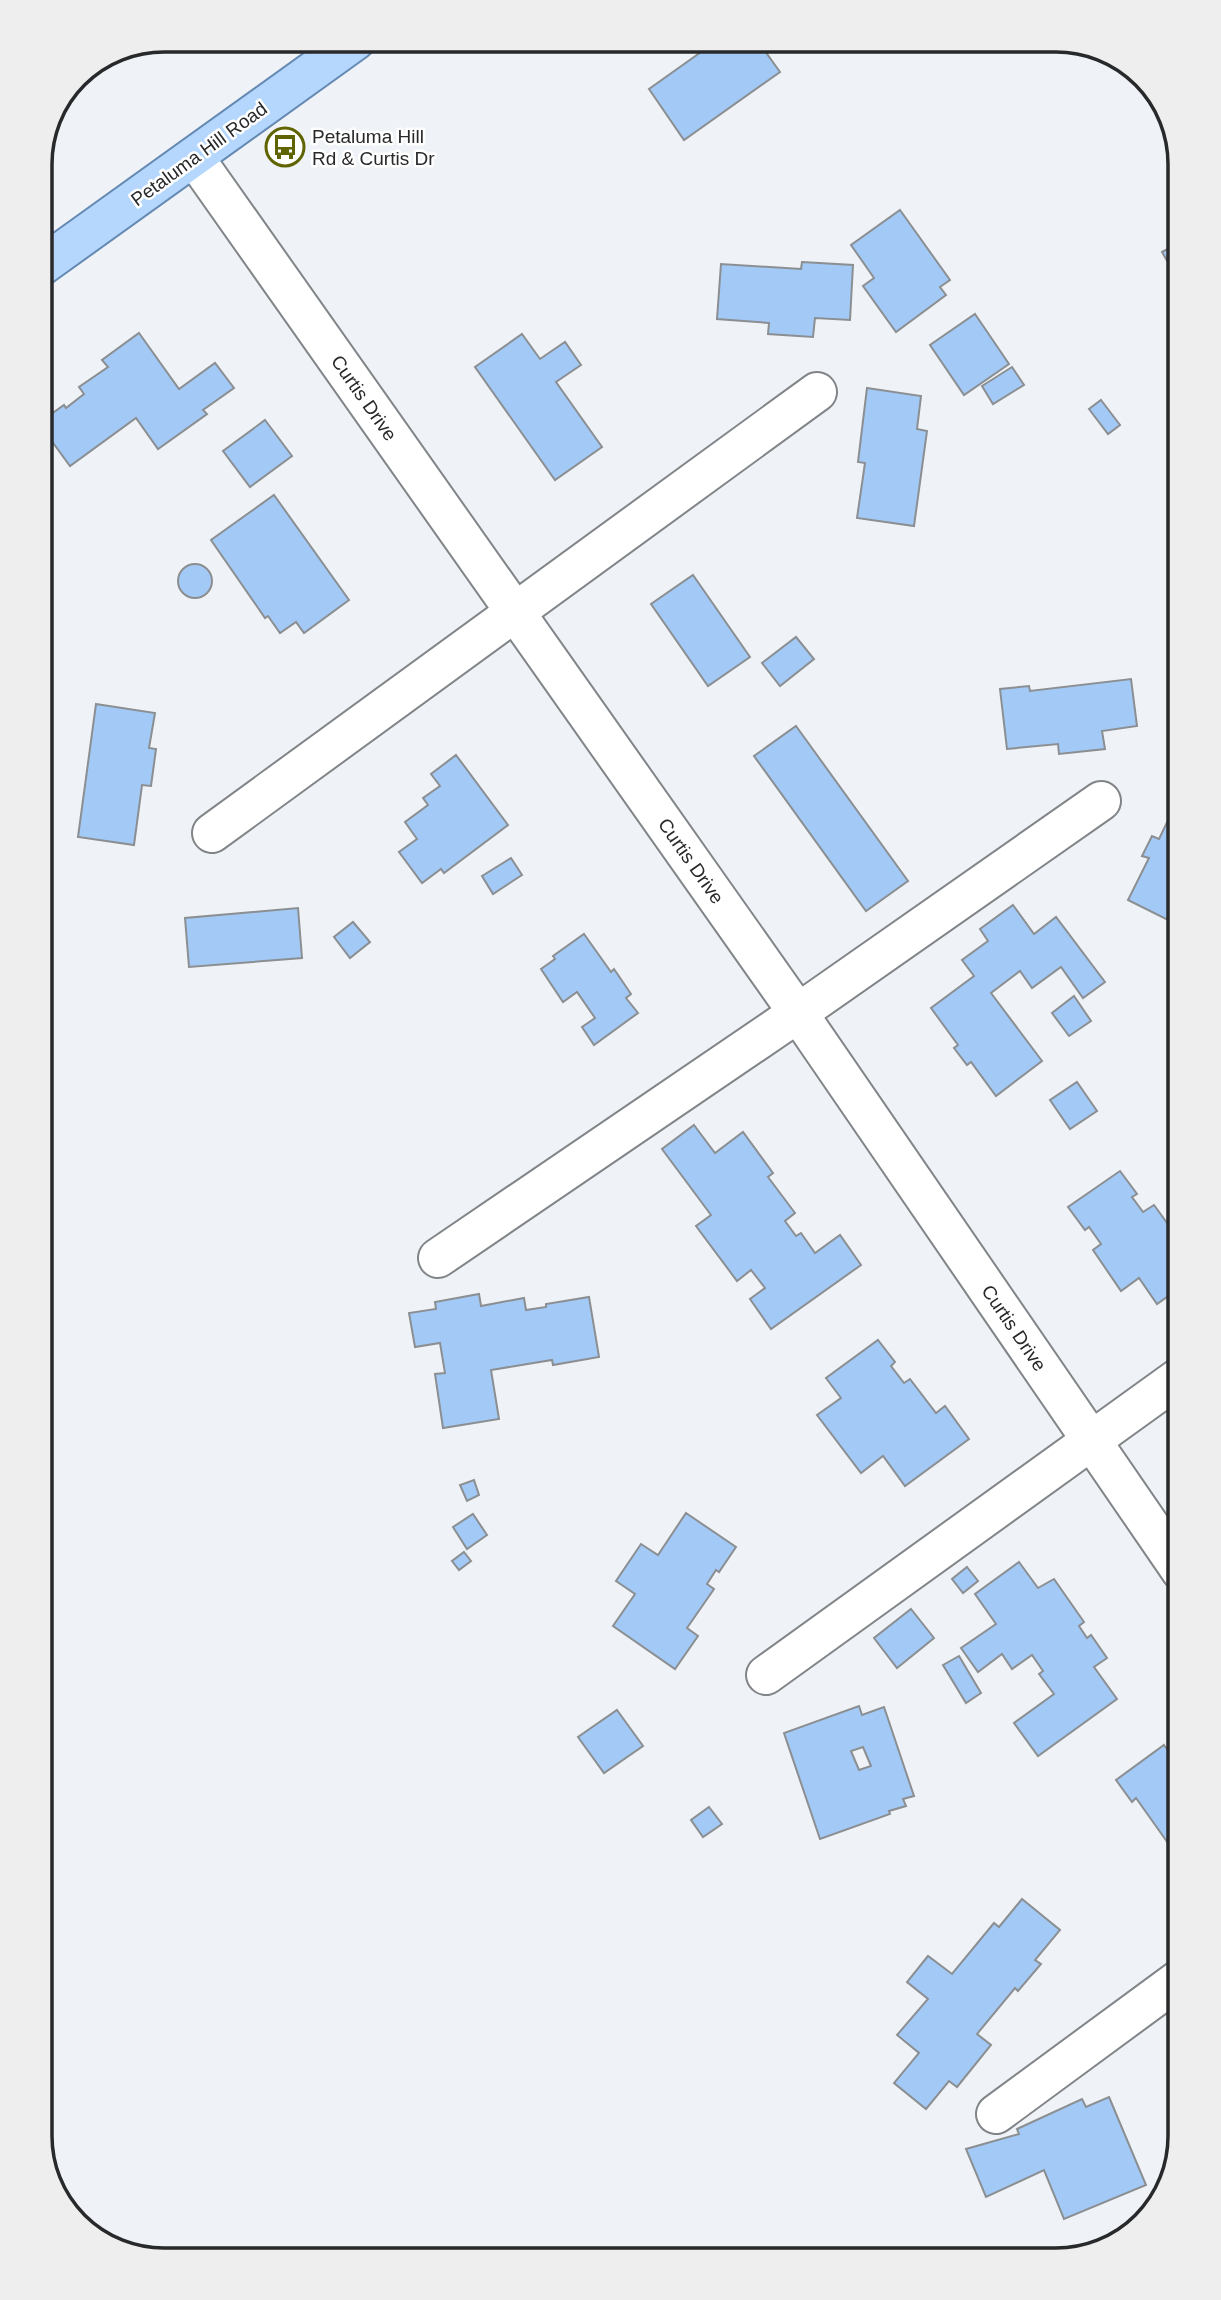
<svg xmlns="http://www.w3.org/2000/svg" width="1221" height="2300" font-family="Helvetica,sans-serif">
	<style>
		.building { fill: #a3caf7; stroke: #8b8f92; stroke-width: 2; fill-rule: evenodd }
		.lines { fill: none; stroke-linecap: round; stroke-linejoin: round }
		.minor-casing { stroke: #818588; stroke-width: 42 }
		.major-casing { stroke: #6489b2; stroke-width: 42 }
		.minor { stroke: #fff; stroke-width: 38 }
		.major { stroke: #b5d7fd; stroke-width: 38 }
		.labels { text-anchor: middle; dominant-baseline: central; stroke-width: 5; stroke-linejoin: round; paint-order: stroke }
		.poi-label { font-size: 19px; fill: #28292b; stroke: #fff; text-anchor: start }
		.street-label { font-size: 19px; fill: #28292b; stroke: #fff }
		.rim { fill: none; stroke: #28292b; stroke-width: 3.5 }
	</style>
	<rect width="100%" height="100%" fill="#eff2f6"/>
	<g class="building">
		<path d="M703 40H757L780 72 684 140 649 89 708 47Z"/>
		<path d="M900 210 950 280 940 287 946 295 896 332 863 286 874 278 851 245Z"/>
		<path d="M1181 242V285L1162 252Z"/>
		<path d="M802 262 853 265 850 320 815 318 813 337 768 334 769 323 717 319 721 264 801 269Z"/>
		<path d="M975 314 1009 364 964 395 930 345Z"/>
		<path d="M139 333 179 389 215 363 234 388 203 410 207 414 158 449 136 418 70 466 40 425V422L64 405 66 408 84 394 79 387 108 367 102 360Z"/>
		<path d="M522 334 540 359 565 342 581 365 556 382 602 447 555 480 475 367Z"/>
		<path d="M1012 367 1024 385 993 404 982 386Z"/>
		<path d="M867 388 921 396 917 429 927 431 914 526 857 518 865 463 858 462Z"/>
		<path d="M1101 400 1120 425 1108 434 1089 409Z"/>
		<path d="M265 420 292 456 250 487 223 451Z"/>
		<path d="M274 495 349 600 304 633 296 622 280 633 268 616 265 618 211 540Z"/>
		<circle cx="195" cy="581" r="17"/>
		<path d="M693 575 750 657 708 686 651 604Z"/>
		<path d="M796 637 814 659 780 686 762 663Z"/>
		<path d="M1131 679 1137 726 1102 731 1105 749 1059 754 1058 744 1007 749 1000 689 1029 686 1030 691Z"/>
		<path d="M96 704 155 713 149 748 156 749 151 786 142 785 134 845 78 837Z"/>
		<path d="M796 726 908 881 866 911 754 756Z"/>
		<path d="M456 755 508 825 444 873 441 869 422 883 399 852 417 839 405 822 428 805 423 798 440 786 431 774Z"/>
		<path d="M1172 812 1181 816V920L1178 925 1128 900 1149 858 1142 856 1152 836 1159 839Z"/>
		<path d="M511 858 522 875 493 894 482 876Z"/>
		<path d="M1013 905 1034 934 1056 917 1105 982 1083 998 1061 967 1032 988 1020 971 991 993 1042 1061 996 1096 971 1062 967 1065 954 1048 958 1045 931 1008 974 976 962 960 988 941 980 929Z"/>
		<path d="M298 908 302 958 189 967 185 918Z"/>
		<path d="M353 922 370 942 350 958 334 937Z"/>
		<path d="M584 934 611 972 614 969 631 994 626 998 638 1013 594 1045 582 1027 595 1018 577 992 563 1002 541 969 555 959 553 956Z"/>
		<path d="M1074 996 1091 1021 1069 1036 1052 1013Z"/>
		<path d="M1077 1082 1097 1111 1070 1129 1050 1100Z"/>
		<path d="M694 1125 715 1153 743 1132 773 1173 768 1177 795 1213 785 1221 796 1236 801 1233 815 1253 840 1235 861 1265 771 1329 750 1299 765 1288 751 1270 737 1281 696 1226 711 1215 662 1149Z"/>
		<path d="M1120 1171 1137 1194 1132 1197 1143 1212 1154 1205 1181 1242 1178 1244 1181 1247V1287L1157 1304 1139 1278 1121 1291 1093 1250 1101 1244 1089 1227 1085 1230 1068 1207Z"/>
		<path d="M479 1294 481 1306 524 1298 526 1310 546 1307V1304L589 1297 599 1357 553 1365 552 1360 491 1370 499 1419 443 1428 435 1374 445 1373 440 1343 415 1347 409 1313 436 1309 435 1302Z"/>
		<path d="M878 1340 895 1362 891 1366 904 1383 910 1379 936 1413 945 1406 969 1439 905 1486 883 1456 861 1473 817 1415 841 1398 826 1378Z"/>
		<path d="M474 1480 479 1495 467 1501 460 1485Z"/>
		<path d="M686 1513 736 1547 719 1572 716 1570 707 1584 714 1589 687 1628 698 1636 675 1669 613 1626 635 1594 616 1581 641 1544 658 1555Z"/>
		<path d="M473 1514 487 1535 467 1549 453 1527Z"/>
		<path d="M464 1552 471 1561 459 1570 452 1561Z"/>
		<path d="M1019 1562 1038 1588 1054 1579 1084 1622 1079 1626 1087 1638 1091 1635 1107 1658 1094 1667 1117 1699 1038 1756 1014 1723 1054 1694 1039 1674 1043 1671 1032 1655 1012 1669 1002 1654 978 1672 961 1648 996 1624 975 1594Z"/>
		<path d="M967 1567 978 1581 963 1593 952 1579Z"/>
		<path d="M911 1609 934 1638 897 1668 874 1638Z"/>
		<path d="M959 1656 981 1693 966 1703 943 1665Z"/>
		<path d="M859 1706 862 1715 884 1707 914 1796 903 1799 906 1806 889 1811 890 1814 820 1839 784 1733ZM863 1747 871 1766 859 1770 851 1751Z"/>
		<path d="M617 1710 643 1746 604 1773 578 1737Z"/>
		<path d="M1164 1745 1181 1768V1872L1170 1857 1175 1853 1136 1798 1132 1802 1116 1780Z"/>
		<path d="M709 1807 722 1824 703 1837 691 1820Z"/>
		<path d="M1022 1899 1060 1930 1035 1960 1041 1964 1018 1991 1015 1988 977 2034 991 2045 957 2087 949 2081 926 2109 894 2083 919 2053 897 2035 928 1999 907 1982 928 1956 952 1974 994 1923 999 1927Z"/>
		<path d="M1109 2097 1146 2185 1064 2219 1044 2170 986 2197 966 2149 1019 2134 1017 2129 1082 2099 1086 2107Z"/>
	</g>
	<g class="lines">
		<defs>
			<g id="minor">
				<path d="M194 157 798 1013 1181 1571"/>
				<path d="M212 833 817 392"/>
				<path d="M438 1258 798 1013 1101 801"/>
				<path d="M766 1675 1181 1376"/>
				<path d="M996 2114 1181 1978"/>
			</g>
			<path id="major" d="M40 267 356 40"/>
		</defs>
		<use href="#minor" class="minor-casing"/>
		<use href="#major" class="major-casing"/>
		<use href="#minor" class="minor"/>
		<use href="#major" class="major"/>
	</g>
	<defs>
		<symbol id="bus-ring" viewBox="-11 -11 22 22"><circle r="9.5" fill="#fff" stroke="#606400" stroke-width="1.5"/><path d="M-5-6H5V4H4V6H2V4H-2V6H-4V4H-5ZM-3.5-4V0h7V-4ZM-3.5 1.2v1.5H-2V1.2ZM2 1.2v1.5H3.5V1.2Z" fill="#606400"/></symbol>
	</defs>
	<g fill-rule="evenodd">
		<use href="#bus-ring" x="263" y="125" width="44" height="44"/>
	</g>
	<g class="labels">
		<g class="poi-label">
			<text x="312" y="136">Petaluma Hill<tspan x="312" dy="22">Rd &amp; Curtis Dr</tspan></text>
		</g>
		<g class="street-label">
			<text transform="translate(199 154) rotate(-36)">Petaluma Hill Road</text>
			<text transform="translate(364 398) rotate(55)">Curtis Drive</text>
			<text transform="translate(691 861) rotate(55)">Curtis Drive</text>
			<text transform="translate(1014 1328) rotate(56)">Curtis Drive</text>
		</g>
	</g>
	<path d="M0 0H1221V2300H0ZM164 52H1056A112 112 0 0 1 1168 164V2136A112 112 0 0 1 1056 2248H164A112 112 0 0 1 52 2136V164A112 112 0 0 1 164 52Z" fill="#eee" fill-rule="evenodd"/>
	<path class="rim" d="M164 52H1056A112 112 0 0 1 1168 164V2136A112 112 0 0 1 1056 2248H164A112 112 0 0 1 52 2136V164A112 112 0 0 1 164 52Z"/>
</svg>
